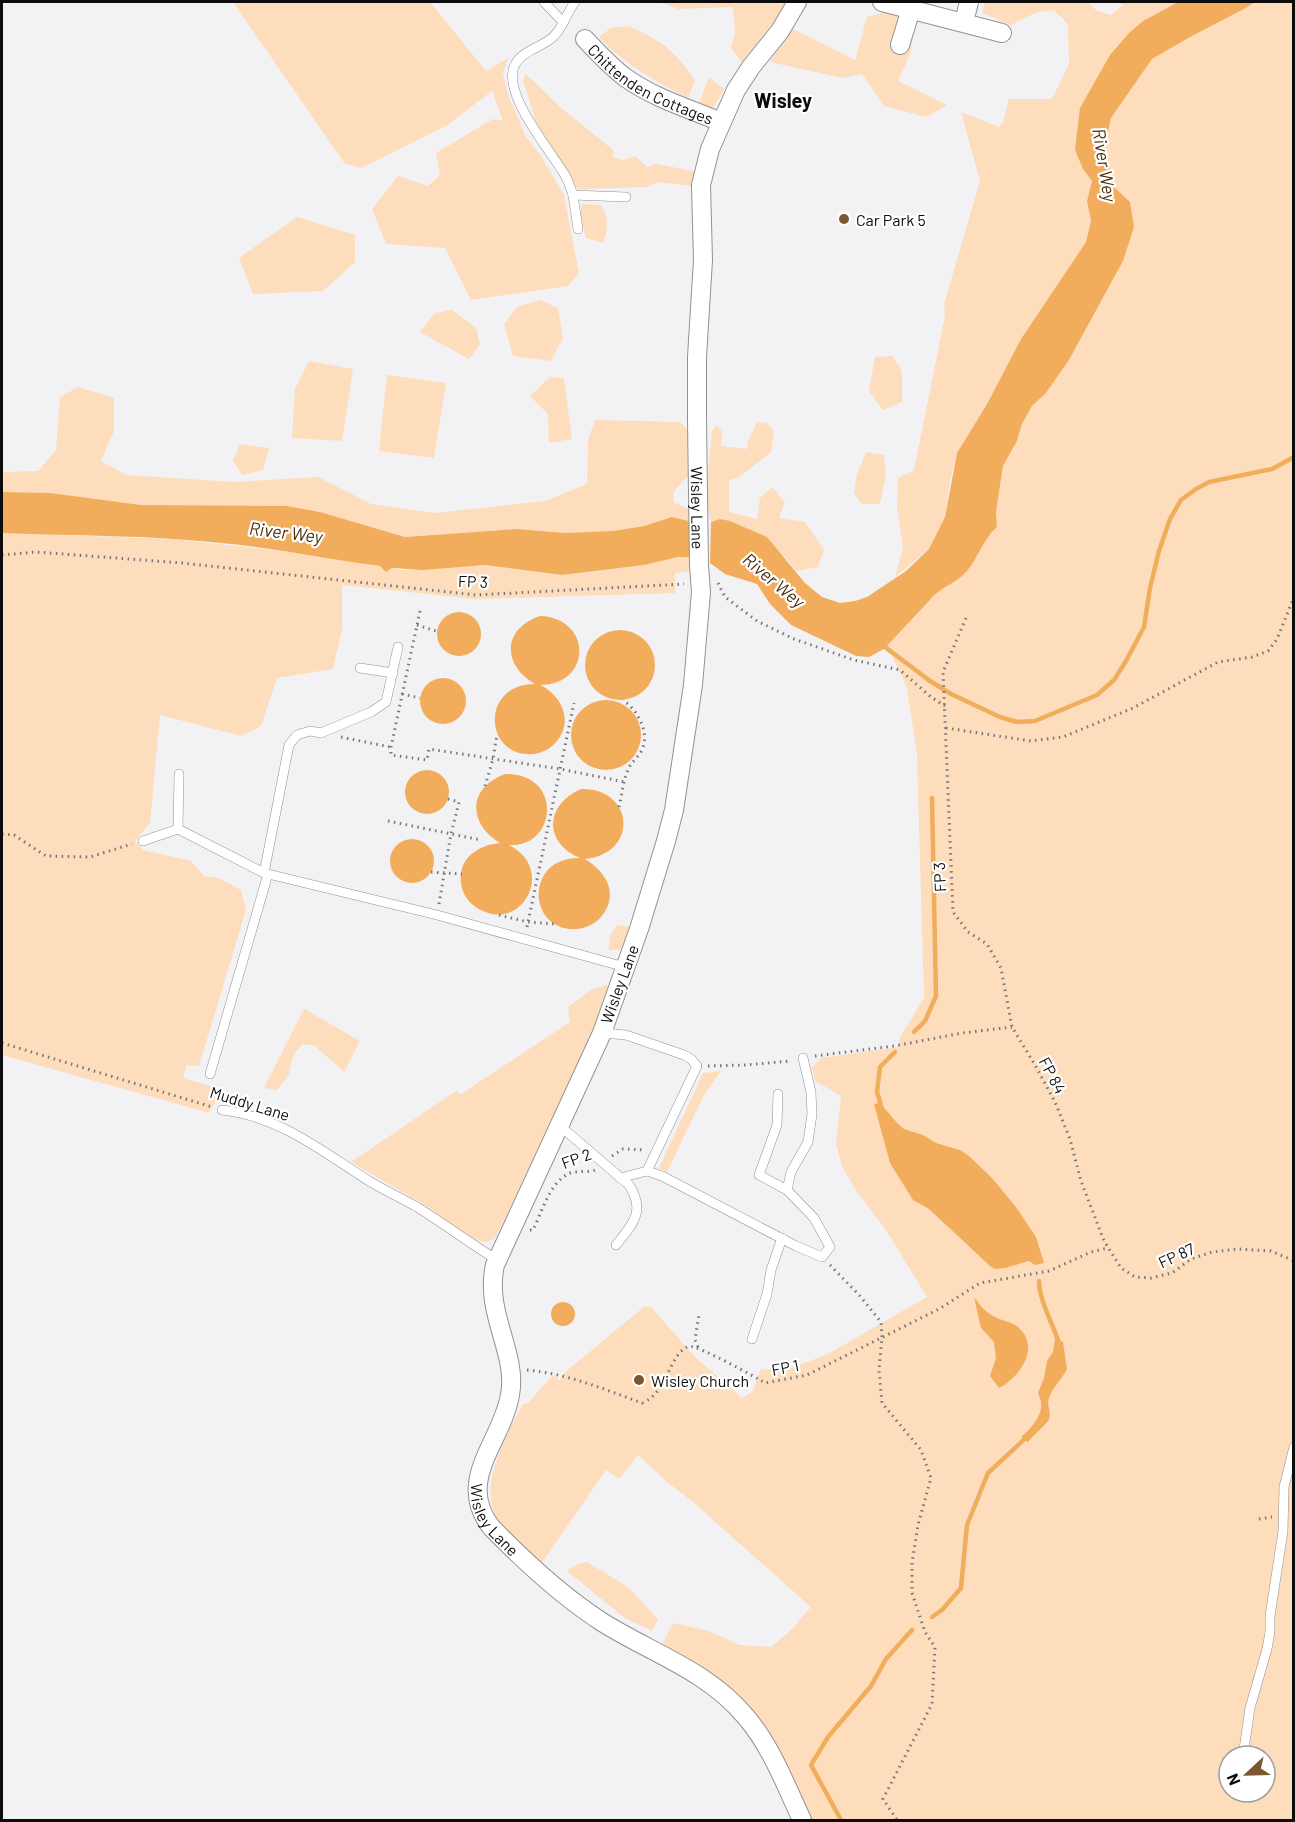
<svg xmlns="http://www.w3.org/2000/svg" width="1295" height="1822" font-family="Barlow,sans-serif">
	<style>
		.green { fill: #fdddbc; fill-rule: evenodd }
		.water { fill: #f2ad5c }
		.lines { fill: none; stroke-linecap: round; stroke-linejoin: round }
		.stream { stroke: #f2ad5c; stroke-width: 4.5 }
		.lane-casing { stroke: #929295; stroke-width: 10 }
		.street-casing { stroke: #929295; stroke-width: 20 }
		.path { stroke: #767678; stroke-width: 3; stroke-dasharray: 1.5 4.5; stroke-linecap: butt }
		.lane { stroke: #fff; stroke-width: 9 }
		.street { stroke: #fff; stroke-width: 18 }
		.poi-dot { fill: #7a572f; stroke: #fff; stroke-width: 2 }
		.labels { text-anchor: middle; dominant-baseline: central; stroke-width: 4.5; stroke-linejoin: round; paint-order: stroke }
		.street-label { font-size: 16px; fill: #0c0c0d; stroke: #fff }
		.poi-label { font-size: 16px; fill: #0c0c0d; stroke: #fff; text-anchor: start }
		.water-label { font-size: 18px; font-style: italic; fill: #4c310e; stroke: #fff }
		.quarter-label { font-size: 20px; font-weight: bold; fill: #0c0c0d; stroke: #fff }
	</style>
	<rect width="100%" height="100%" fill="#f2f2f5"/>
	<g class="green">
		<path d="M233 2H430L486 71 508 58 503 73 507 92 525 135 541 156 564 195 579 273 568 286 471 300 445 248 386 244 372 209 398 176 428 186 440 175 436 153 493 119 503 121 492 91 446 126 361 168 345 164Z"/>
		<path d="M660 2H788L771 26 742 62 731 48 735 32 733 7 678 9Z"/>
		<path d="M985 2H1088L1096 10 1111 15 1123 5 1120 2H1178L1143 21 1083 169 1092 181 1087 201 1091 221 1086 242 1021 339 987 404 957 453 950 481 945 517 929 549 895 577 903 548 897 508 898 478 914 470 945 316 944 304 980 181 961 112 999 127 1003 122 1009 99H1052L1069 64 1068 24 1054 10 1035 13 1011 25 982 13Z"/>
		<path d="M1255 2H1293V1820H809L768 1736 662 1645 673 1623 709 1631 739 1645 771 1647 791 1630 811 1607 694 1503 666 1481 638 1455 619 1479 606 1470 541 1564C526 1551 510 1539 499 1522 476 1486 506 1438 522 1405L528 1403 553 1375 560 1381 563 1374 645 1306 652 1308 695 1357 742 1398 753 1391 761 1369 784 1371 828 1354 927 1297 886 1230 855 1189 842 1166 836 1144 841 1096 815 1081 812 1068 821 1058 899 1047 900 1037 924 998 917 755 907 688 892 656 884 649 929 601 935 592 947 587 977 557 988 535 997 527 996 512 1003 466 1017 441 1022 424 1032 406 1046 393 1069 360 1123 261 1130 202 1114 187 1105 146 1111 118 1152 59 1192 36 1244 9ZM1229 1756H1265V1792H1229Z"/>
		<path d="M889 11 913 26 911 52 898 81 947 105 926 117 884 106 862 74 843 78 770 62 791 28 855 60 867 17Z"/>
		<path d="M628 26C661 40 676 51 695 81L688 98C654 80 626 66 599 37L611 28Z"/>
		<path d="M526 74 560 107 613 150V157L623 160 635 156 647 167 656 164 694 171 693 186 657 182 648 187 579 189 572 183 536 122 523 80Z"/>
		<path d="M709 77 724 89 712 110 699 104Z"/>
		<path d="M582 204 601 205C609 216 608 230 603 243L586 238 580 214Z"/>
		<path d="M297 217 355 235V262L323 291 253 294 239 258Z"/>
		<path d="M540 300 558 308 563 338 551 361 513 356 504 324 517 307Z"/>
		<path d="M452 310 476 328 480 344 469 359 420 332 435 313Z"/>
		<path d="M892 356 902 371V402L883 410 869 391 875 357Z"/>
		<path d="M309 361 353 369 342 441 292 438 295 389Z"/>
		<path d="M387 375 446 383 434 458 379 451Z"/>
		<path d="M550 377 564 378 572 439 549 443 548 414 530 396Z"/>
		<path d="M78 387 114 398V431L101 461 126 475 235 482 318 477 371 504 435 513 545 501 587 484 588 440 595 420 680 422 688 430 689 475 674 491 673 502 688 509 689 521 672 517 644 526 613 531 565 533 517 529 405 537 320 512 287 506 141 505 51 493 2 492V472L38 471 56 450 60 397Z"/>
		<path d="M757 422 767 423 774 431 771 452 739 477 729 480V512L757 519 760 498 772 487 785 502 779 518 805 522 824 550 818 567 796 571 786 558 720 519 711 522 706 499 712 430 717 425 722 432 721 446 747 449 748 441Z"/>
		<path d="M240 444 269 448 263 470 242 475 233 460Z"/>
		<path d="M866 452 884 455 886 474 880 504H862L854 493 857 474Z"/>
		<path d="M2 533 171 539 302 553 401 570 485 565 562 575 644 565 678 557H689V571L675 573V593L475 599 342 585V629L333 669 277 678 261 726 241 736 160 715 150 823 135 841 143 850 191 861 204 876 218 878 241 890 246 910 199 1066 187 1065 183 1078 213 1087 217 1099 209 1113 2 1055Z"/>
		<path d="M617 925 633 927 626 949 609 950 610 936Z"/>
		<path d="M606 985 613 987 549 1130 495 1238 486 1242 473 1239 425 1205 351 1162 456 1091 461 1094 570 1022 568 1007 591 990Z"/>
		<path d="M304 1009 360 1041 344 1072 315 1046 303 1044 293 1055 289 1074 277 1090 264 1088Z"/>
		<path d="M721 1071 704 1095 667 1172 659 1168 703 1073Z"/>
		<path d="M587 1562 628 1587 658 1619 652 1631 625 1618 567 1571 577 1564Z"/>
	</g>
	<g class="water">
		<path d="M1178 2H1255L1244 9 1192 36 1152 59 1111 118 1105 146 1114 187 1130 202 1134 227 1123 261 1069 360 1046 393 1032 406 1022 424 1017 441 1003 466 996 512 997 527C983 539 979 557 967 571 956 584 938 588 929 601L884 649 869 657 856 656 791 625 770 604 757 584 725 574 710 563 711 522 720 519 730 521 767 537 805 583 822 597 840 603 855 601 867 597 906 571 929 549 945 517 957 453 987 404 1021 339 1086 242 1091 221 1087 201 1092 181 1083 169 1075 150 1080 108 1110 55 1129 33 1143 21Z"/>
		<path d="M2 492 51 493 141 505 287 506 320 512 405 537 517 529 565 533 613 531 644 526 672 517 689 521V557H678L644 565 562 575 485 565 423 570 392 568 386 572 380 566C327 559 275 548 221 543 148 535 75 536 2 533Z"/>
		<circle cx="459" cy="634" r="22"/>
		<path d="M540 616C593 618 592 685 540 685 561 695 574 720 557 741 552 748 542 753 534 754 484 759 479 684 535 684 502 665 502 629 540 616Z"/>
		<circle cx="620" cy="665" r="35"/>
		<circle cx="443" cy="701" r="23"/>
		<circle cx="606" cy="735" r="35"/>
		<circle cx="427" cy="792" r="22"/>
		<path d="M505 774C564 773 557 848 509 845 556 869 523 930 483 911 473 907 465 899 462 888 455 861 476 845 500 843 468 824 467 788 505 774Z"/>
		<path d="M581 789C635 788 639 854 585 859 606 872 620 894 601 917 595 924 586 928 577 929 528 933 523 857 580 858 544 843 544 805 581 789Z"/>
		<circle cx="412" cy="861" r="22"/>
		<path d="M880 1103 898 1124 904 1129 923 1135 936 1143 960 1150 969 1156 992 1178 1016 1207 1036 1237 1044 1263 1035 1265 1029 1261 1005 1268 995 1269 990 1266 929 1209 913 1200 890 1163 874 1104Z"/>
		<path d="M974 1297C979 1304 985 1312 993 1316 1001 1321 1012 1321 1019 1328 1041 1348 1019 1378 999 1388L990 1376 996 1358 994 1342 981 1328Z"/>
		<circle cx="563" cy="1314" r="12"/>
		<path d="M1055 1338 1063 1342 1067 1369C1061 1381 1051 1388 1048 1402 1048 1408 1052 1416 1048 1421 1042 1429 1034 1434 1028 1442L1021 1437C1030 1430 1043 1415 1041 1403 1041 1399 1039 1396 1038 1393L1044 1378 1047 1361 1053 1352Z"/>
	</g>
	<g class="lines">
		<g class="stream">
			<path d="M881 644 930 681 951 694 1000 717 1017 722 1035 721 1097 695 1114 680 1126 661 1144 627 1150 588 1159 551 1170 519 1181 500 1196 489 1209 482 1272 469 1294 457"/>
			<path d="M914 1032 925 1021 936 996 932 798"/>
			<path d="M882 1109 877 1092 880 1067 895 1052"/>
			<path d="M1039 1281C1039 1300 1053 1324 1059 1343"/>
			<path d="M932 1617 942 1610 961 1588 967 1525 988 1473 1029 1435"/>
			<path d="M841 1820 811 1765 828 1737 871 1686 886 1659 912 1630"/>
		</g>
		<defs>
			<g id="lane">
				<path d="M544 2 562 21"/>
				<path d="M575 2C567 12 563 28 553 37 542 47 524 50 516 63 498 91 553 153 566 177 569 183 571 189 573 195L626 197"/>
				<path d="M573 195 578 229"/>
				<path d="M360 668 393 673"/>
				<path d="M179 774 178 829 264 873 437 915 625 967"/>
				<path d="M143 841 178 829"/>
				<path d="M264 873 289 745 297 735 310 731 321 733 371 712 386 702 398 647"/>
				<path d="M602 1033 626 1035 684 1055 691 1059 697 1066 647 1171"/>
				<path d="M210 1074 268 874"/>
				<path d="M778 1094 777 1125 759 1175 787 1190"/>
				<path d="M222 1110C279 1116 323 1152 369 1181 384 1190 401 1198 417 1207 444 1224 470 1243 497 1260"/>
				<path d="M559 1125 629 1185C646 1211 633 1224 616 1245"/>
				<path d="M620 1178 647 1171 662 1176 796 1246 822 1257 830 1247 814 1218 787 1190 791 1172 808 1142 812 1114 811 1092 803 1058"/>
				<path d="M752 1339 767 1294 771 1270 782 1238"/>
				<path d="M1243 1756 1250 1708 1267 1649 1270 1632V1616L1283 1531 1284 1487 1294 1447"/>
			</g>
			<g id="street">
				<path id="s1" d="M797 2 780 31 751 67 736 90 710 149 701 185 703 260 697 357V420L699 566 701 592 693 685 674 810 666 841 639 929 602 1033 495 1265C484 1313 518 1353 510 1395 502 1442 455 1480 491 1527 524 1561 562 1596 602 1622 651 1653 707 1670 746 1717 771 1746 786 1786 802 1820"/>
				<path d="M882 2 1002 33"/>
				<path d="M964 22 969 2"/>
				<path id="s2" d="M585 39C598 53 611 67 626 78 654 98 690 109 721 122"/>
				<path d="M900 45 911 9"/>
			</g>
		</defs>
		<use href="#lane" class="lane-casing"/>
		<use href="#street" class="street-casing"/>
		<g class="path">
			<path d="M2 555 36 552 182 563 476 595 684 584"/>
			<path d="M718 583 725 597 757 621 794 639 854 660 900 670 931 697 945 706"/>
			<path d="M420 611 391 747V755L427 760 429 749 560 769 625 782"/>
			<path d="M966 618 943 672 953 912 968 932 987 944 1001 968 1012 1027 1035 1065 1055 1102 1070 1139 1081 1181 1104 1241 1121 1268 1135 1277 1151 1278 1172 1273 1191 1259 1212 1252 1238 1249 1271 1251 1294 1261"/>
			<path d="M417 625 436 631"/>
			<path d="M402 694 420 698"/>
			<path d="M946 728 1031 741 1063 737 1133 708 1218 662 1252 657 1268 651 1277 639 1294 597"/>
			<path d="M341 737 390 747"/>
			<path d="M485 786 493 759 497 734"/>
			<path d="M619 807C622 795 623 781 628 770 630 763 638 758 642 750 650 732 638 711 623 700"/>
			<path d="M388 821 481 840"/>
			<path d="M2 834 14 835 46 856 90 857 132 844"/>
			<path d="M431 872 462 874"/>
			<path d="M439 904 451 834 459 802 448 799"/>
			<path d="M499 915 528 922 556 924"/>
			<path d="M527 927 574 703"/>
			<path d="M2 1043 212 1107"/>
			<path d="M815 1056 894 1046 962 1033 1012 1027"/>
			<path d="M708 1066 745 1065 791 1061"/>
			<path d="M612 1156 623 1149 645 1150"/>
			<path d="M530 1230H533C542 1212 549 1184 568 1174 575 1170 587 1173 595 1170"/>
			<path d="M830 1265 860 1296 881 1322 882 1337 879 1370 882 1403 921 1450 931 1478 918 1525 912 1563V1593L925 1632 935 1647 932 1704 883 1799 897 1820"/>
			<path d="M698 1347 695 1340 699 1314"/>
			<path d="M527 1370C568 1374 604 1389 642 1403 669 1392 667 1356 689 1346 699 1346 754 1376 765 1383L807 1375 939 1309 980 1283 1049 1271 1091 1252 1108 1248"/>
			<path d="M1259 1519 1272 1517"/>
		</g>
		<use href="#lane" class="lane"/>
		<use href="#street" class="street"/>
	</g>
	<g class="poi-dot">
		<circle cx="844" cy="219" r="6"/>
		<circle cx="639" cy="1380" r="6"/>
	</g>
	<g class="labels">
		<g class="street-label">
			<text stroke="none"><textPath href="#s2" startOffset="81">Chittenden Cottages</textPath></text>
			<text stroke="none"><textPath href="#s1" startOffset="532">Wisley Lane</textPath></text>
			<text transform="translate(473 581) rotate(2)">FP 3</text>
			<text transform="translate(939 877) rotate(-93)">FP 3</text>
			<text transform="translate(619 984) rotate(-70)">Wisley Lane</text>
			<text transform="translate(1053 1075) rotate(62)">FP 84</text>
			<text transform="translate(250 1103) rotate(17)">Muddy Lane</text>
			<text transform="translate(576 1158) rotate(-20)">FP 2</text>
			<text transform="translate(1176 1255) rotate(-25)">FP 87</text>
			<text transform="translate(785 1367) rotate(-11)">FP 1</text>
			<text stroke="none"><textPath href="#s1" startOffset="1594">Wisley Lane</textPath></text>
		</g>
		<g class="poi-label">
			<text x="856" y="219">Car Park 5</text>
			<text x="651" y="1380">Wisley Church</text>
		</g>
		<g class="water-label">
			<text transform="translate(1105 165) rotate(81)">River Wey</text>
			<text transform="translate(286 532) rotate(7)">River Wey</text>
			<text transform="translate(774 580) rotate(40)">River Wey</text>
		</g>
		<g class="quarter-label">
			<text x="783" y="100">Wisley</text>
		</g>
	</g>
	<rect width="1295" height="1822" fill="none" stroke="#0c0c0d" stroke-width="6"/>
	<g transform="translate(1247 1774) rotate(248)"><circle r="28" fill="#ffffff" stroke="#9e9e9e" stroke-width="1.5"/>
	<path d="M0-4.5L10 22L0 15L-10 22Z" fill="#7a572f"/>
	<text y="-9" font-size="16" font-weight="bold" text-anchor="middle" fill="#0c0c0d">N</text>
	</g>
</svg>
